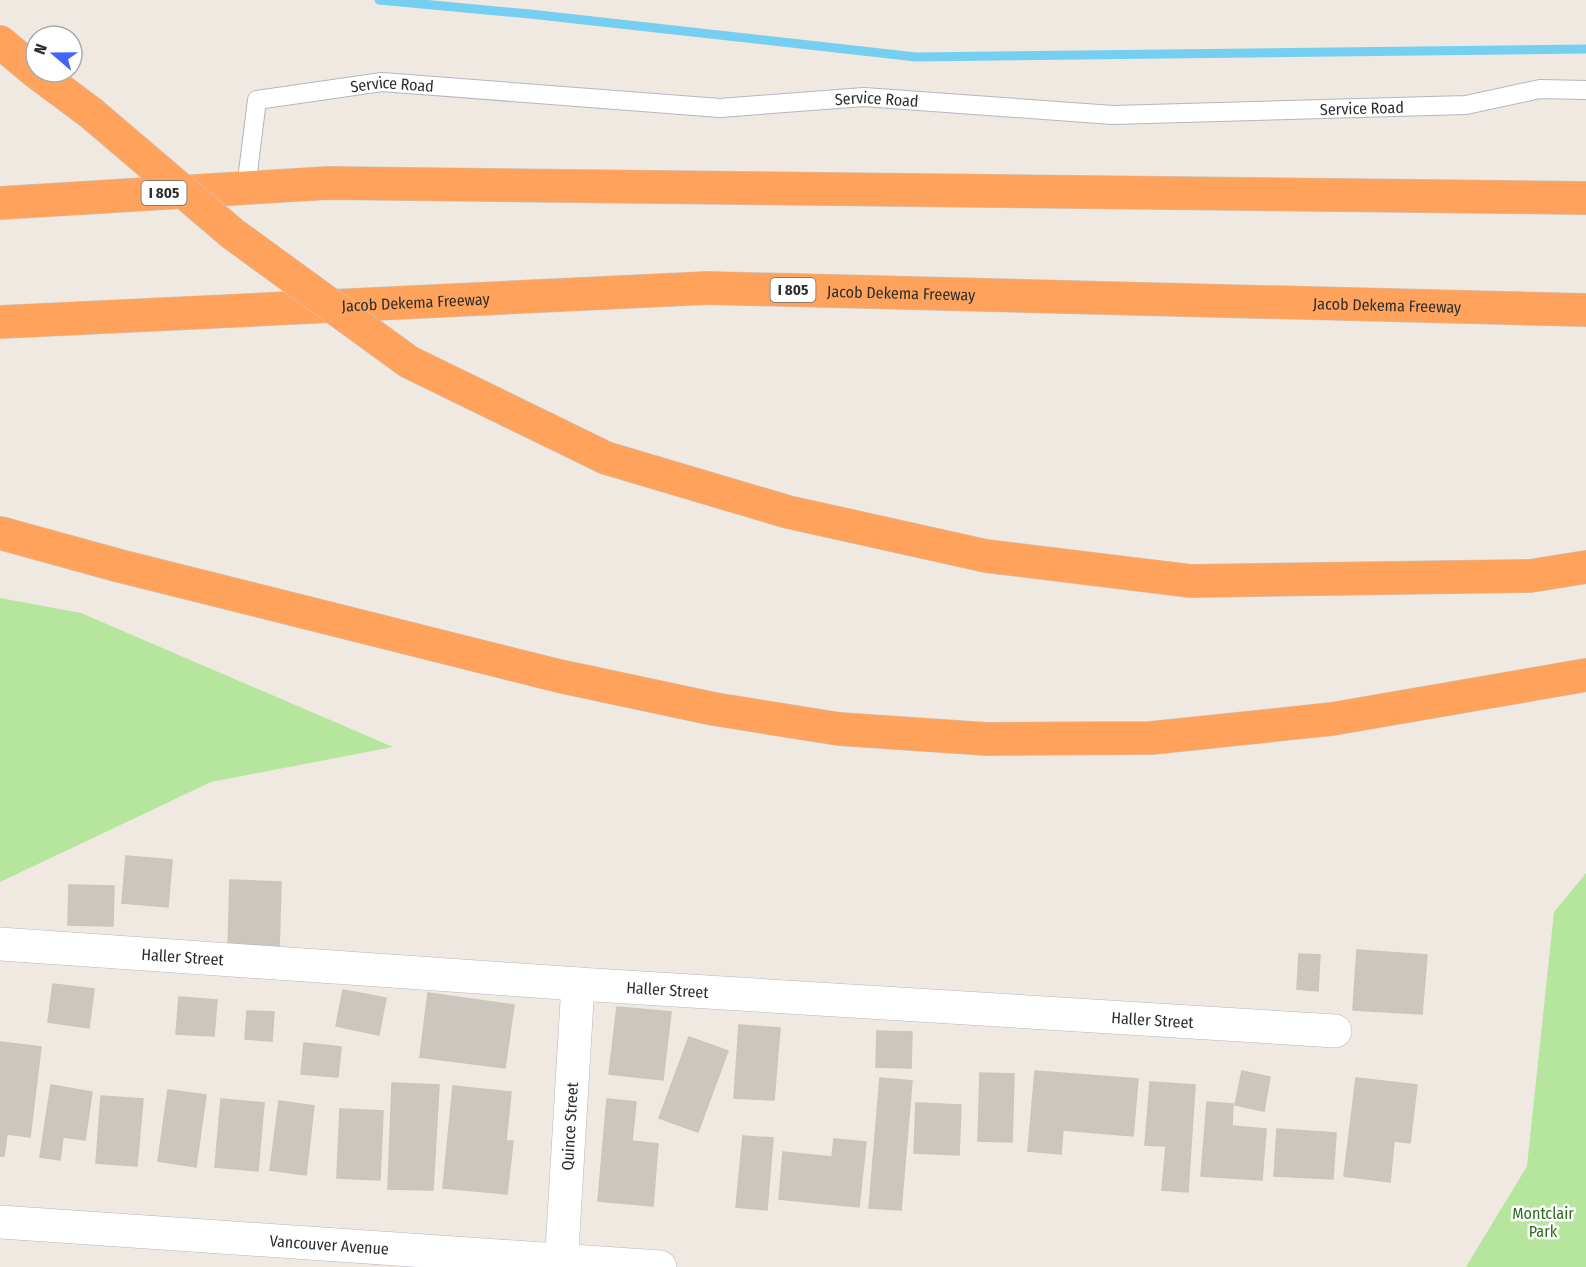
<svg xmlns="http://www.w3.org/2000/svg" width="1586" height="1267" font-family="'Fira Sans Condensed',sans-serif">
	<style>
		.green { fill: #b6e59e }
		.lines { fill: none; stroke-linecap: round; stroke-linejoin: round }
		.stream { stroke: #75cff0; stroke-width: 9 }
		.building { fill: #cbc7bf; stroke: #cbc5ba; stroke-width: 1.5 }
		.lane-casing { stroke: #b4b7c1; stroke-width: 20 }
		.street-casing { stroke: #b4b7c1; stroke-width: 34 }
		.highway-casing { stroke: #c9c9c9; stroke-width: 34 }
		.lane { stroke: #fff; stroke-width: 18 }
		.street { stroke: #fff; stroke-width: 33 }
		.highway { stroke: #ffa35c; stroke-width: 33 }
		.highway-bridge-casing { stroke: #c9c9c9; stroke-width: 34; stroke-linecap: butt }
		.highway-bridge { stroke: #ffa35c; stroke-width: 33 }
		.labels { text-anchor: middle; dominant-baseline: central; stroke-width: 5; stroke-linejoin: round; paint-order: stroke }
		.shield { fill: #fff; stroke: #6d6d6d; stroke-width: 1.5 }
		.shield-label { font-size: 15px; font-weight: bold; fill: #2e2e2e }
		.street-label { font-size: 16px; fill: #2e2e2e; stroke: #fff }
		.park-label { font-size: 16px; fill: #2c6e1b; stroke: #fff }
	</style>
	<rect width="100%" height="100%" fill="#efe9e1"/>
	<g class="green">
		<path d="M0 598 81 613 393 747 211 782 0 882Z"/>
		<path d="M1586 873V1267H1466L1527 1166 1554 912Z"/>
	</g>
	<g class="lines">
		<path class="stream" d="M379 0 530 14 916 57 1586 49"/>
	</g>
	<g class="building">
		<path d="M126 856 172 860 168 907 122 903Z"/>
		<path d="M230 880 281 882 279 951 228 949Z"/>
		<path d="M69 885 114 886 113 926 68 925Z"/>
		<path d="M1357 950 1427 955 1422 1014 1353 1010Z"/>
		<path d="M1299 954 1320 955 1318 991 1297 989Z"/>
		<path d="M53 984 94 989 89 1028 48 1022Z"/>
		<path d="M343 990 386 998 379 1035 336 1026Z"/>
		<path d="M428 993 514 1005 505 1068 420 1057Z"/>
		<path d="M179 997 217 1000 214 1036 176 1034Z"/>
		<path d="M617 1007 671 1012 663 1080 609 1074Z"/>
		<path d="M247 1011 274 1012 272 1041 245 1039Z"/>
		<path d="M739 1025 780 1028 774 1100 734 1098Z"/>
		<path d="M877 1031 912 1032 911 1068 876 1067Z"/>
		<path d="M689 1037 728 1051 698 1132 659 1118Z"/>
		<path d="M0 1042 41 1047 30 1137 7 1134 4 1156H0Z"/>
		<path d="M304 1043 341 1047 338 1077 301 1074Z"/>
		<path d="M1035 1071 1138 1079 1133 1136 1063 1130 1061 1154 1028 1151Z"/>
		<path d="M1242 1071 1270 1077 1264 1111 1235 1105Z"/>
		<path d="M980 1073 1014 1074 1012 1142 978 1141Z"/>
		<path d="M880 1078 912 1081 901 1210 869 1208Z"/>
		<path d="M1356 1078 1417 1085 1410 1143 1394 1141 1390 1182 1344 1176Z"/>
		<path d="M1150 1082 1195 1085 1188 1192 1162 1190 1166 1146 1145 1145Z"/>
		<path d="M392 1083 439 1085 433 1190 388 1189Z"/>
		<path d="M51 1085 92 1092 85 1140 63 1137 60 1160 40 1157Z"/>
		<path d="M453 1086 511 1092 506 1141H513L507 1194 443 1188Z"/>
		<path d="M168 1090 206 1095 196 1167 158 1161Z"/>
		<path d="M101 1096 143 1099 137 1166 96 1163Z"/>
		<path d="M221 1099 264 1103 258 1171 215 1167Z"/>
		<path d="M607 1099 636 1102 632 1141 658 1144 653 1206 598 1201Z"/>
		<path d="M279 1101 314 1106 306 1175 270 1170Z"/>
		<path d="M1207 1102 1233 1104 1232 1126 1266 1129 1262 1180 1201 1176Z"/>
		<path d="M916 1103 961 1105 959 1155 914 1153Z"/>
		<path d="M340 1109 383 1111 380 1180 337 1178Z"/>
		<path d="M1277 1129 1336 1133 1333 1179 1274 1176Z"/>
		<path d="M743 1136 773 1138 767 1210 736 1207Z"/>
		<path d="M834 1139 866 1142 859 1207 779 1199 783 1152 832 1157Z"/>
	</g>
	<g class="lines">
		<defs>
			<g id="lane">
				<path id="s1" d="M246 188 257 100 382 82 720 108 864 97 1113 115 1466 105 1540 89 1586 90"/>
			</g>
			<g id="street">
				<path id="s2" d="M0 944 578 984 1335 1031"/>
				<path id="s3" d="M0 1222 660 1267"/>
				<path id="s4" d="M561 1267 578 984"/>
			</g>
			<g id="highway">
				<path d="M0 42 36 72"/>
				<path d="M0 203 328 183 1586 198"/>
				<path id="s5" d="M0 322 708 288 1586 310"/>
				<path d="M606 458 788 512 986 556 1191 581 1530 576 1586 567"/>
				<path d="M0 533 120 566 559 676 714 709 839 729 987 739 1151 738 1332 719 1586 675"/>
			</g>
		</defs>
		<use href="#lane" class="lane-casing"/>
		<use href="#street" class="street-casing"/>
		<use href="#highway" class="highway-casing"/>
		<use href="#lane" class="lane"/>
		<use href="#street" class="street"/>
		<use href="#highway" class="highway"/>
		<defs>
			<path id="highway-bridge" d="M36 72 91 113 233 234 409 362 606 458"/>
		</defs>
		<use href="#highway-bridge" class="highway-bridge-casing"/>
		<use href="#highway-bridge" class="highway-bridge"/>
	</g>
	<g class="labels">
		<g class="shield">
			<rect x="141.5" y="181" width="45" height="24" rx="4.5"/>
			<rect x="770.5" y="278" width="45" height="24" rx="4.5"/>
		</g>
		<g class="shield-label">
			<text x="164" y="193">I 805</text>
			<text x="793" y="290">I 805</text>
		</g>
		<g class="street-label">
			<text stroke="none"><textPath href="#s1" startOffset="225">Service Road</textPath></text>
			<text stroke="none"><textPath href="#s1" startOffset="711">Service Road</textPath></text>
			<text stroke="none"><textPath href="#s1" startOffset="1197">Service Road</textPath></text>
			<text stroke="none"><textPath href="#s5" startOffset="902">Jacob Dekema Freeway</textPath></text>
			<text stroke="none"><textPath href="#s5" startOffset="416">Jacob Dekema Freeway</textPath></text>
			<text stroke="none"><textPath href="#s5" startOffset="1388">Jacob Dekema Freeway</textPath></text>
			<text stroke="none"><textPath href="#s2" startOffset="183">Haller Street</textPath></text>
			<text stroke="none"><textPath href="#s2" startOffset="669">Haller Street</textPath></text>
			<text stroke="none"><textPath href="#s2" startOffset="1155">Haller Street</textPath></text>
			<text stroke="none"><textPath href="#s4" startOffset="141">Quince Street</textPath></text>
			<text stroke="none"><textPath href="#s3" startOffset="330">Vancouver Avenue</textPath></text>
		</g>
		<g class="park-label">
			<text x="1543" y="1213">Montclair<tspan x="1543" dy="18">Park</tspan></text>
		</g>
	</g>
	<g transform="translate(54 54) rotate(290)"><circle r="28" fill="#ffffff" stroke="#ababab" stroke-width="1.5"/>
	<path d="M0-4.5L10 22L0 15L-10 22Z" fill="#4264fb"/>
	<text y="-9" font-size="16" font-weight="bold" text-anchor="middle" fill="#2e2e2e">N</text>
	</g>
</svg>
